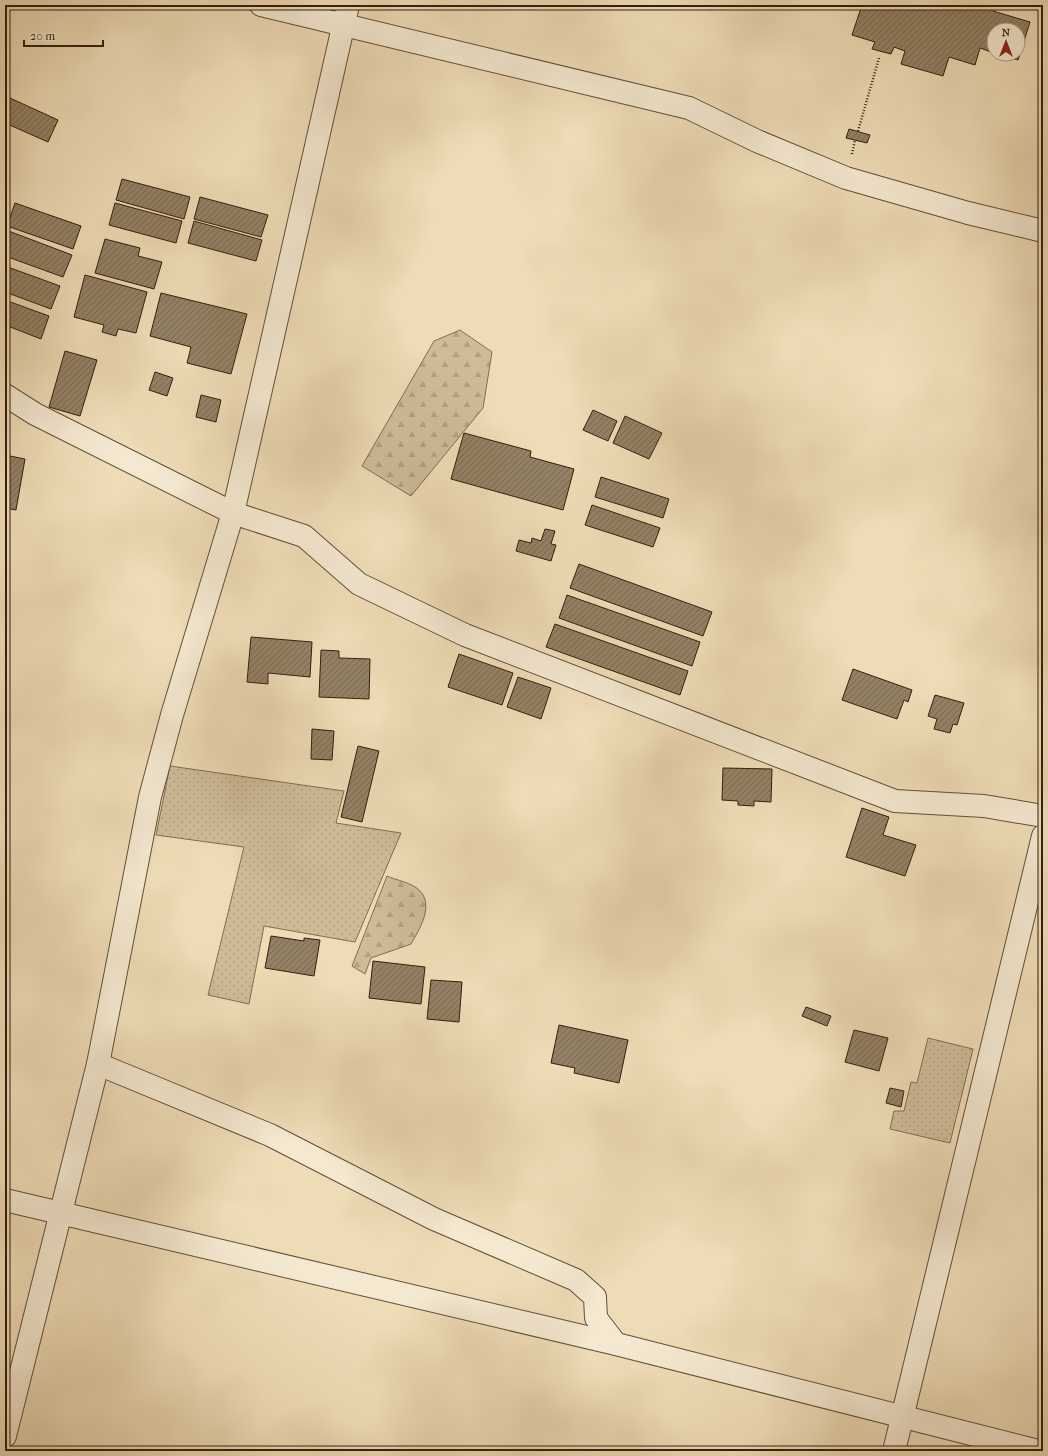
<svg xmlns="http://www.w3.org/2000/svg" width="1048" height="1456" font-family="'IM FELL French Canon',serif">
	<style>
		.grass { fill: url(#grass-dots); stroke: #806d54 }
		.forest { fill: url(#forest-firs); stroke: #806d54 }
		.building { fill: url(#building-hatch); stroke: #331e0e }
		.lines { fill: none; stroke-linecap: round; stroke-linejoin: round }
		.street-casing { stroke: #624e38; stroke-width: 24 }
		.path { stroke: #331e0e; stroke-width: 2.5; stroke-dasharray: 1 2; stroke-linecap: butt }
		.street { stroke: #f4e8d0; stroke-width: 22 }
	</style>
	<defs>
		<pattern id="grass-dots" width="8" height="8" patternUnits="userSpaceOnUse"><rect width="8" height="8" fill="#cebc99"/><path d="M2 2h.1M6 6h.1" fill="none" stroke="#b1a183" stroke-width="1.8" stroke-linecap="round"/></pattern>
		<pattern id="forest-firs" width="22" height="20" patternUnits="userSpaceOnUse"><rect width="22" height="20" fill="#cebc99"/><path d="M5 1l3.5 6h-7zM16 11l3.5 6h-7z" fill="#b1a183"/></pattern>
		<pattern id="building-hatch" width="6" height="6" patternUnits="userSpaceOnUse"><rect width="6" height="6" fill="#948165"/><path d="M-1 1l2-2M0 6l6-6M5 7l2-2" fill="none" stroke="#796952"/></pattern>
	</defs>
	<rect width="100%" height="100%" fill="#eedcb6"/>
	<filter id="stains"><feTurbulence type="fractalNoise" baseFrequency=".005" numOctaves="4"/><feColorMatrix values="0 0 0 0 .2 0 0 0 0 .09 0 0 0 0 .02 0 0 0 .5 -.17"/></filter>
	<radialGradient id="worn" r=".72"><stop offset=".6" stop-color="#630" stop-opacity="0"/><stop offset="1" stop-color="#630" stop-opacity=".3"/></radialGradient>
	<g class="grass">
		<path d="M170 766 344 791 336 823 401 833 355 942 264 926 249 1004 208 995 244 847 156 835Z"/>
		<path d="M928 1038 973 1049 950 1143 890 1129 894 1111H904L911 1082 917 1083Z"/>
	</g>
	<g class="forest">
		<path d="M460 330 492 352 483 408 411 496 362 466 434 341Z"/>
		<path d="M387 876C396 880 412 883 419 890 435 905 419 930 411 944L371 958 365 974 352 966Z"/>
	</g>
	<g class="building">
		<path d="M862 5H995L993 11 1030 22 1018 60 999 54H1018V30H994V53L980 48 975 65 949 57 943 76 901 64 905 51 894 47 891 54 872 49 875 42 852 35Z"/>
		<path d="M10 98 58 120 48 142 5 123V109Z"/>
		<path d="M849 129 870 135 867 143 846 138Z"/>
		<path d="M122 179 190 197 184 219 116 200Z"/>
		<path d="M200 197 268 215 261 237 194 219Z"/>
		<path d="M15 203 81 226 73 249 7 226Z"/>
		<path d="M115 203 182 221 176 243 109 225Z"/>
		<path d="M194 221 262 240 256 261 188 243Z"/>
		<path d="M6 230 72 255 63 277 5 256Z"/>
		<path d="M105 239 140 248 138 256 162 262 154 289 95 273Z"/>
		<path d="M5 266 60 286 51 309 5 292Z"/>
		<path d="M85 275 147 292 136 333 118 329 116 336 102 332 104 325 74 317Z"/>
		<path d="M161 293 247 314 231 374 187 363 191 347 150 336Z"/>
		<path d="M5 300 49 316 41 339 5 325Z"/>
		<path d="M65 351 97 360 80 416 49 407Z"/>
		<path d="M155 372 173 378 167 396 149 390Z"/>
		<path d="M201 395 221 400 216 422 196 417Z"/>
		<path d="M593 410 617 421 608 441 583 430Z"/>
		<path d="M625 416 662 433 649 459 613 443Z"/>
		<path d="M464 433 531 451 530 457 574 469 563 510 451 479Z"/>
		<path d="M5 455 25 459 16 510 5 508Z"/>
		<path d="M601 477 669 499 663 518 595 497Z"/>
		<path d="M592 505 660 528 653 547 585 525Z"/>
		<path d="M545 529 555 531 551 544 556 545 551 561 516 551 519 540 531 543 532 538 541 541Z"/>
		<path d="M579 564 712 612 703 636 570 588Z"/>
		<path d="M567 595 700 642 692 666 559 618Z"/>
		<path d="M555 624 688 671 680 695 546 647Z"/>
		<path d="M251 637 312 642 310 677 268 673V684L247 682Z"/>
		<path d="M321 650 339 651V658L370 659 369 699 319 697Z"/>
		<path d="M459 654 513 673 502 705 448 687Z"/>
		<path d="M853 669 912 690 908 702 904 700 897 719 842 700Z"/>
		<path d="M518 677 551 688 541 719 507 707Z"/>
		<path d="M935 695 964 703 957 725 953 724 950 733 934 729 937 719 928 716Z"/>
		<path d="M312 729 334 731 332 760 311 759Z"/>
		<path d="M358 746 379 751 362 822 341 817Z"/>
		<path d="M723 768 772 769 771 802 754 801V806L738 805V801L722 800Z"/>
		<path d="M862 808 889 817 883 835 916 845 905 876 846 857Z"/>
		<path d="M271 936 304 941V938L320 940 314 976 265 968Z"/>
		<path d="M373 961 425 967 421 1004 369 998Z"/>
		<path d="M431 980 462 982 459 1022 427 1019Z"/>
		<path d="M806 1007 831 1016 827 1026 802 1016Z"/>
		<path d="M559 1025 628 1040 619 1083 574 1073 575 1068 551 1063Z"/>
		<path d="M854 1030 888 1038 879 1071 845 1062Z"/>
		<path d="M890 1088 904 1091 901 1107 886 1103Z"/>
	</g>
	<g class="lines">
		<defs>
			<g id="street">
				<path d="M261 5 689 108 757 141 846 178 968 213 1043 231"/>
				<path d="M5 395 35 414 233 513 304 536 359 584 465 635 895 801 984 806 1043 816"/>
				<path d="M98 1064 270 1135 434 1219 576 1280 595 1297 596 1318 616 1344 1038 1451"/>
				<path d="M5 1200 616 1344"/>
				<path d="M5 1436 98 1064 150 797 172 715 233 513 348 5"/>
				<path d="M894 1451 1043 836"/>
			</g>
		</defs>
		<use href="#street" class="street-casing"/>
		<g class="path">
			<path d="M858 131 879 58"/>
			<path d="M852 154 855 140"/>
		</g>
		<use href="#street" class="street"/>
	</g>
	<rect width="1048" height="1456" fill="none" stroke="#eedcb6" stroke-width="20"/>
	<rect x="6" y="6" width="1036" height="1444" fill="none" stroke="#331e0e" stroke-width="2"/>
	<rect x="10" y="10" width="1028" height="1436" fill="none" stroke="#331e0e"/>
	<g transform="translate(1006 42)"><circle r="19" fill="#f4e8d0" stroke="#a79782"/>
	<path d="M0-3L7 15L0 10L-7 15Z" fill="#8f2418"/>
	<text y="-6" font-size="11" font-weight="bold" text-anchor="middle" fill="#331e0e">N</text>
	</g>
	<path d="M24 40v6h79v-6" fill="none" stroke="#331e0e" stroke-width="2"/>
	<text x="30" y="40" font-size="12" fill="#331e0e" stroke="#f4e8d0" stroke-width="3" paint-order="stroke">20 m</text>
	<rect width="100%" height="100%" filter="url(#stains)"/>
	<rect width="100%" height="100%" fill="url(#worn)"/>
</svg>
